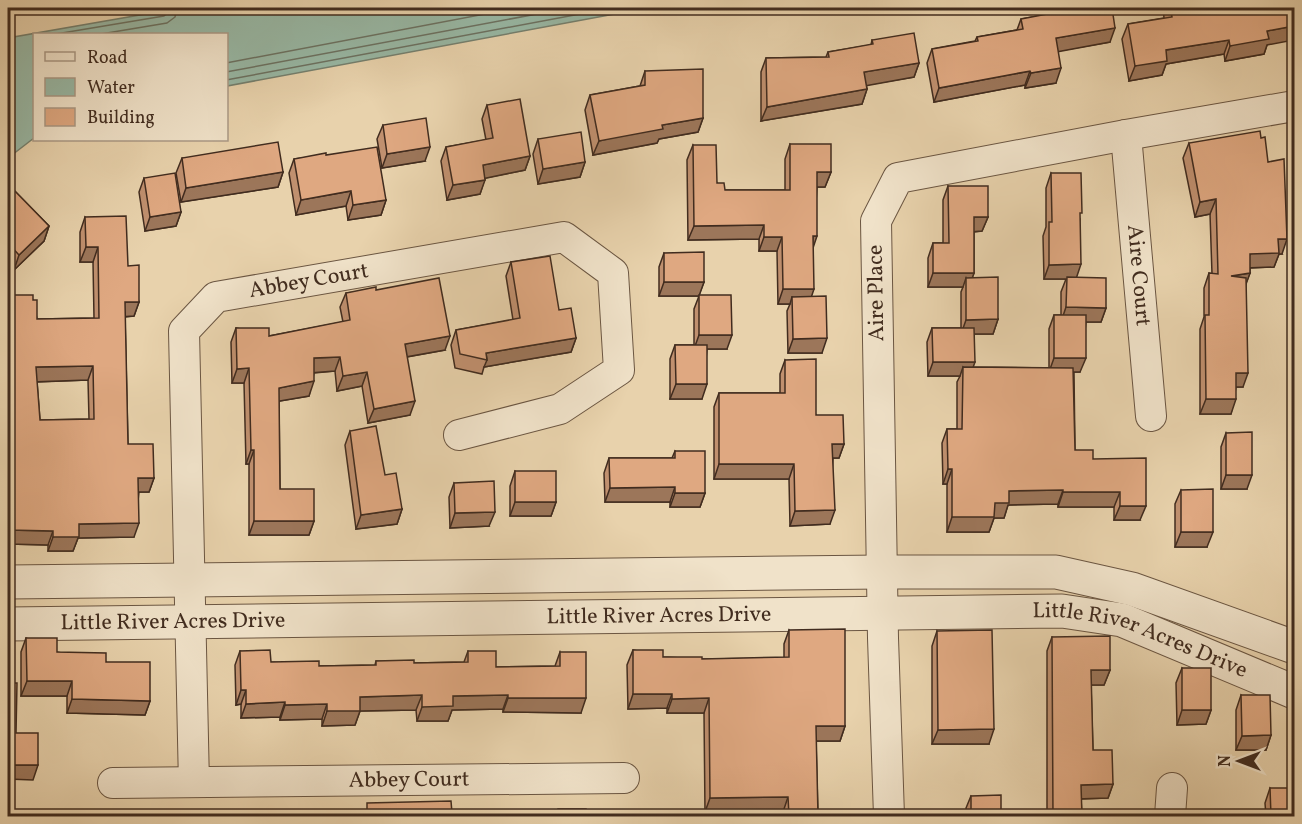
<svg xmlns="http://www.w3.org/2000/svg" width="1302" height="824" font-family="Vollkorn,serif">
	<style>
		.water { fill: #98b8a5; stroke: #75806f; stroke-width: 1.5 }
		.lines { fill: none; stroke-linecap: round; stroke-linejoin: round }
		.shore { stroke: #6c7262; stroke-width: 1.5 }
		.minor-casing { stroke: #6b5642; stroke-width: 32 }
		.tertiary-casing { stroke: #6b5642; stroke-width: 35 }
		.minor { stroke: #f0e2c9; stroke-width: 30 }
		.tertiary { stroke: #f0e2c9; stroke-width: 33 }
		.wall { fill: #c0906f; stroke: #412c1f; stroke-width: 1.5; fill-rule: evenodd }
		.shaded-wall { fill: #9c765a; stroke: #412c1f; stroke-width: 1.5 }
		.building { fill: #dfa881; stroke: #412c1f; stroke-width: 1.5; fill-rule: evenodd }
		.labels { text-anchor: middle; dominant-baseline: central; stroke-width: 5; stroke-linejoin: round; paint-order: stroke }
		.street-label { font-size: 22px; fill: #412c1f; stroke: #f0e2c9 }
	</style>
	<rect width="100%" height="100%" fill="#e8d2ac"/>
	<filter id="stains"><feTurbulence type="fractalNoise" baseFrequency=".00333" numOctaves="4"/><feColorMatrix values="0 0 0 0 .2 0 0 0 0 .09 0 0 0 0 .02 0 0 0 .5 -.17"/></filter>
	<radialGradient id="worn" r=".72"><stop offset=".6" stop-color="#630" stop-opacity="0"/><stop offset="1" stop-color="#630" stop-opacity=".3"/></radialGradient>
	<path class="water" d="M180 8H647L227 86 226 34H34V138L8 158V38Z"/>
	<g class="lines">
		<g class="shore">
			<path d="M56 34 164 16 168 13 169 8"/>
			<path d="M101 34 167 23 175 17 177 8"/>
			<path d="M226 63 517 8"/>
			<path d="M226 72 569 8"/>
			<path d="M226 80 612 8"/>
		</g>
		<defs>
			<g id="minor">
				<path id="s1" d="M1126 135 1151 416"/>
				<path id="s2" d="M194 782C190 632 187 482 184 331L216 297 564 237 613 273 619 370 560 409 459 435"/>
				<path id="s3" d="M113 783 624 778"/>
				<path d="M889 816 883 638 876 221 898 178 1126 135 1294 106"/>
				<path d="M1170 816 1172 788"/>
			</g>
			<g id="tertiary">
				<path d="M8 582 882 572H1056L1132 589 1294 647"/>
				<path id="s4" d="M8 624 1062 611 1122 620 1294 692"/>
			</g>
		</defs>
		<use href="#minor" class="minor-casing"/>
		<use href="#tertiary" class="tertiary-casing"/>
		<use href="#minor" class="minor"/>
		<use href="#tertiary" class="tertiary"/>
	</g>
	<g class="wall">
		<path d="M1067 8H1112L1110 42 1058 51 1056 83 1025 88V85L934 102 927 63 932 49 975 41 977 37 1017 30 1021 19 1066 11Z"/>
		<path d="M1163 8H1294L1267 45 1264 54 1225 61 1224 54 1166 64 1162 75 1129 81 1122 39 1128 24 1164 18Z"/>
		<path d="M872 40 919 63 914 77 866 85 867 89 862 104 761 121V72L766 58 826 57 828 52 871 45Z"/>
		<path d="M645 71 703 118 698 132 659 139 657 143 593 155 585 110 590 95 640 86Z"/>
		<path d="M487 105 530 156 525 170 485 178 480 194 447 200 441 161 446 147 486 140 482 119Z"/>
		<path d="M383 125 425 161 382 168 377 139Z"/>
		<path d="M538 139 585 162 580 177 538 184 533 154Z"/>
		<path d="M1189 143 1282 254H1279L1274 267 1250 268V273L1246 283 1243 387H1236L1231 414H1200V329L1204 317V288L1209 273 1212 274 1210 214 1195 217 1183 158Z"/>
		<path d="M790 144 831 172 825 187H817L813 247 811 296 822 353H788L787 311 790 304H778L777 251H759V239L688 240 687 160 693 145 717 183 725 190H785V159Z"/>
		<path d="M326 155 386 200 381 215 348 220 346 206 296 215 289 173 294 159Z"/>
		<path d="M182 158 283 172 278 187 181 202 176 173Z"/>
		<path d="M1051 173 1080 219 1076 277 1106 308 1101 322H1086L1080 372H1074L1075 450 1093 459 1140 520H1114V507H1058V504L1008 505 1004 518H994L989 532H947V484H943L942 443 947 429H957V382L960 376H928L927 342 932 328H961V292L963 287H928V258L933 243H943V200L948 186 988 217 982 231 974 232V273L972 278 998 319 993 334H974L973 367 1049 368V329L1054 315H1061V292L1066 279H1044L1043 236 1046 227V188Z"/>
		<path d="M144 178 181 212 176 226 145 231 139 192Z"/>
		<path d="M8 184 49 226 44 241 14 270 8 263Z"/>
		<path d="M85 217 128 266 139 302 134 316 125 317 128 444 154 478 149 492H139L134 537 78 538 73 551H48V545L8 544V295L33 300 37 319 94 318 93 262H80V232ZM88 380 89 419 40 420 37 382Z"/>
		<path d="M664 253 704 282 699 295 727 349H707L702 399H670V359L675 345H694V309L699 296H659V267Z"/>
		<path d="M511 262 559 310 576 338 571 352 484 367 482 374 455 368 451 345 456 330 513 320 506 276Z"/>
		<path d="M376 290 445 350 407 357 410 415 368 423 362 386 337 391 335 371 314 373 309 396 279 401 280 489 314 521 309 535H249V464H246L244 383H232L231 342 236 328 269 336 343 322 340 307 346 293Z"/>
		<path d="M785 360 816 415 844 444 839 458H833L830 524 790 526 789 479H714V407L719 393H780V374Z"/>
		<path d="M350 431 402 509 397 524 356 529 345 445Z"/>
		<path d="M1226 433 1247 489H1221V447Z"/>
		<path d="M675 451 705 493 700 507H670V502H605L604 473 609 458H672Z"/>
		<path d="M515 471 556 502 551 516H510V486Z"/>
		<path d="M454 483 489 526 450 528 449 497Z"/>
		<path d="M1181 490 1207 547H1175V504Z"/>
		<path d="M1294 547V593L1289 592Z"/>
		<path d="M789 630 845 726 840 741H816L818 816H783V812H705L704 713H667V708L628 709 627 665 633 650 663 657 702 659 784 658V644Z"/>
		<path d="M937 631 989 744H932V646Z"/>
		<path d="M1052 637 1110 670 1104 685H1091L1093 750 1113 784 1108 798 1081 799 1082 816H1047V651Z"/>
		<path d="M26 638 57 652 106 662 150 701 145 715 67 713V696H21V652Z"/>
		<path d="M240 651 271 662 319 666 375 665 376 661 414 663 464 662 468 651 496 667 555 666 560 652 581 713 503 712V709L452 710 448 721H417L416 710 360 711 355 725 322 726V719L280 720V717L241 718V704L236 705 235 665Z"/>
		<path d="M1182 668 1211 710 1206 724 1177 725 1176 683Z"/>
		<path d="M1241 695 1271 735 1266 750H1236V710Z"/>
		<path d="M1270 788 1294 816H1266L1265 803Z"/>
		<path d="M971 796 1001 816H967L966 808Z"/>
	</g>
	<g class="shaded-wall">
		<path d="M1294 26V40L1267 45 1264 54 1225 61 1230 46 1267 31Z"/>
		<path d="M1115 28 1110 42 1051 53 1056 38Z"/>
		<path d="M1229 40 1224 54 1166 64 1162 75 1129 81 1135 66 1166 50Z"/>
		<path d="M919 63 914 77 859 87 864 72Z"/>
		<path d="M1061 68 1056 83 1025 88 1031 73Z"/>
		<path d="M1030 71 1025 85 934 102 939 88Z"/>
		<path d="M867 89 862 104 761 121 767 107Z"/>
		<path d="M703 118 698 132 659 139 657 143 593 155 599 141 662 125Z"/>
		<path d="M430 147 425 161 382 168 387 154Z"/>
		<path d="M530 156 525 170 477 180 483 165Z"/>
		<path d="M585 162 580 177 538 184 543 169Z"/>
		<path d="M283 172 278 187 181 202 186 188Z"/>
		<path d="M817 172H831L825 187H812Z"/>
		<path d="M485 180 480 194 447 200 453 185Z"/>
		<path d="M351 191 346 206 296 215 301 200Z"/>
		<path d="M1216 199 1210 214 1195 217 1200 202Z"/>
		<path d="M386 200 381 215 348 220 353 205Z"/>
		<path d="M181 212 176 226 145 231 150 217Z"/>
		<path d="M974 217H988L982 231 969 232Z"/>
		<path d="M764 225 759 239 688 240 694 226Z"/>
		<path d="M49 226 44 241 14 270 19 255Z"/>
		<path d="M813 236H817L812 251Z"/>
		<path d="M764 237H782L777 251H759Z"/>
		<path d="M1278 239H1287L1282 254H1279L1274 267 1245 268 1250 254Z"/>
		<path d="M86 247H98L93 262H80Z"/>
		<path d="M1081 264 1076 279H1044L1049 265Z"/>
		<path d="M933 273H974L969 287 966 278 963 287H928Z"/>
		<path d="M1250 273 1245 287 1231 276Z"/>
		<path d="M664 282H704L699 296H659Z"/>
		<path d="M783 289H814L809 304 792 297 790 304H778Z"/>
		<path d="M125 302H139L134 316 119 317Z"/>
		<path d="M1066 307 1106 308 1101 322H1061Z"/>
		<path d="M998 319 993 334H961L966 320Z"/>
		<path d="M699 335H732L727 349H694Z"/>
		<path d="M450 336 445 350 400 358 405 344Z"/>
		<path d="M576 338 571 352 484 367 487 360 486 353Z"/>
		<path d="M827 338 822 353H788L793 339Z"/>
		<path d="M340 357 335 371 309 373 314 358Z"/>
		<path d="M1054 358H1086L1080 372H1049Z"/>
		<path d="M933 362H975L970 376 963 367 960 376H928Z"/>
		<path d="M93 366 88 380 31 382 36 367Z"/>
		<path d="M249 368 244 383H232L237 369Z"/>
		<path d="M367 372 362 386 337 391 343 376Z"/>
		<path d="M1236 373H1248L1243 387H1231Z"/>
		<path d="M314 381 309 396 274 402 279 388Z"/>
		<path d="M676 384H707L702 399H670Z"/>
		<path d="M1206 399H1236L1231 414H1200Z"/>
		<path d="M415 401 410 415 368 423 374 409Z"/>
		<path d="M832 444H844L839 458H827Z"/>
		<path d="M251 450H254L249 464H246Z"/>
		<path d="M719 464H794L789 479H714Z"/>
		<path d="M948 469H952L947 484H943Z"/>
		<path d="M1226 475H1252L1247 489H1221Z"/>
		<path d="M138 478H154L149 492H133Z"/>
		<path d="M675 487 670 502H605L610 488Z"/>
		<path d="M1063 490 1058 504 1008 505 1004 518H994L989 532H947L952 517 1009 491Z"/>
		<path d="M1063 492H1120L1114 507H1058Z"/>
		<path d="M675 493H705L700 507H670Z"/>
		<path d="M515 502H556L551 516H510Z"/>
		<path d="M1120 506H1146L1140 520H1114Z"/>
		<path d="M402 509 397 524 356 529 361 515Z"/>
		<path d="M835 510 830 524 790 526 795 511Z"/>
		<path d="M495 512 489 526 450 528 455 513Z"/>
		<path d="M254 521H314L309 535H249Z"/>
		<path d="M139 523 134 537 78 538 73 551H48L53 537 79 524Z"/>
		<path d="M8 530 53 531 48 545 8 544Z"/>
		<path d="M1181 532H1213L1207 547H1175Z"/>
		<path d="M1294 578V593L1289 592Z"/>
		<path d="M1091 670H1110L1104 685H1086Z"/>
		<path d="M27 681H72L67 696H21Z"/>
		<path d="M241 690H246L241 704 236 705Z"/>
		<path d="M633 694H672L667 708 628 709Z"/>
		<path d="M422 695 416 710 360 711 355 725 322 726 327 711 360 697Z"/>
		<path d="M508 695 503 709 452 710 448 721H417L422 707 453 696Z"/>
		<path d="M508 698H586L581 713 503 712Z"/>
		<path d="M709 698 704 713H667L672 699Z"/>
		<path d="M72 699 150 701 145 715 67 713Z"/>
		<path d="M285 702 280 717 241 718 246 704Z"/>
		<path d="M327 704 322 719 280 720 285 705Z"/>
		<path d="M1182 710H1211L1206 724 1177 725Z"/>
		<path d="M816 726H845L840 741H810Z"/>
		<path d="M994 729 989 744H932L938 730Z"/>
		<path d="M1271 735 1266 750H1236L1242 736Z"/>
		<path d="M8 765H38L33 780 8 779Z"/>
		<path d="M1113 784 1108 798 1076 799 1081 785Z"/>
		<path d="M788 797 783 812H705L710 798Z"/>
	</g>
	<g class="building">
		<path d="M1069 8H1112L1115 28 1056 38 1061 68 1031 73 1030 71 939 88 932 49 978 41 977 37 1023 29 1021 19 1069 10Z"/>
		<path d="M1170 8H1294V26L1267 31 1269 39 1230 46 1229 40 1166 50 1167 61 1135 66 1128 24 1172 17Z"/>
		<path d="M914 33 919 63 864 72 867 89 767 107 766 58 829 57 828 52 873 44 872 40Z"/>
		<path d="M703 69V118L662 125 663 129 599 141 590 95 645 85V71Z"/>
		<path d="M520 99 530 156 483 165 485 180 453 185 446 147 493 138 487 105Z"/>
		<path d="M426 118 430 147 387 154 383 125Z"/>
		<path d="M1260 131 1261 138 1265 137 1268 162 1284 159 1287 239H1278L1279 253 1250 254V273L1231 276 1246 278 1248 373H1236V399H1206L1205 315H1209V273L1218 274 1216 199 1200 202 1189 143Z"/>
		<path d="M581 132 585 162 543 169 538 139Z"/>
		<path d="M278 142 283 172 186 188 182 158Z"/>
		<path d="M790 144H831V172H817V236H813L814 289H783L782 237H764V225L694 226 693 145H716L717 183H724L725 190H790Z"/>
		<path d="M377 147 386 200 353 205 351 191 301 200 294 159 326 153V155Z"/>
		<path d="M175 173 181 212 150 217 144 178Z"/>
		<path d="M1051 173H1081L1082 213H1080L1081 264 1049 265V222H1052Z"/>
		<path d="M8 184 49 226 19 255 8 243Z"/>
		<path d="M948 186H988V217H974V273H933V243H949Z"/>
		<path d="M126 216 128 266 139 265V302H125L128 444H153L154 478H138L139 523 79 524V537H53V531L8 530V295H33V300H37V319L99 318 98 247H86L85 217ZM93 366 94 419 40 420 36 367Z"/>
		<path d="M704 252V282H664V253Z"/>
		<path d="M550 256 559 310 571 308 576 338 486 353 487 360 460 354 456 330 520 318 511 262Z"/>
		<path d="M998 277V319L966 320V278Z"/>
		<path d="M1067 277 1106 278V308L1066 307Z"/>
		<path d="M439 278 450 336 405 344 415 401 374 409 367 372 343 376 340 357 314 358V381L279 388 280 489H314V521H254V450H251L249 368 237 369 236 328H269V336L350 320 346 293 376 287V290Z"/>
		<path d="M699 295H731L732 335H699Z"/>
		<path d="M826 296 827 338 793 339 792 297Z"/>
		<rect x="1054" y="315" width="32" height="43"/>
		<path d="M932 328H974L975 362H933Z"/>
		<path d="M675 345H707V384H676Z"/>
		<path d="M816 359V415H843L844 444H832L835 510 795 511 794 464H719V393H785V360Z"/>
		<path d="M963 367 1073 368 1075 450H1093V459L1146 458V506H1120V492H1063V490L1009 491V503H995L994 517H952V469H948L947 429H962Z"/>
		<path d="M376 426 385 475 396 473 402 509 361 515 350 431Z"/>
		<path d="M1252 432V475H1226V433Z"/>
		<path d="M675 451H705V493H675V487L610 488 609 458H675Z"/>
		<rect x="515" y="471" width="41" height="31"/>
		<path d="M494 481 495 512 455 513 454 483Z"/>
		<path d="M1213 489V532H1181V490Z"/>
		<path d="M845 629V726H816L818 816H789L788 797 710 798 709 698 672 699V694H633V650H663V657H702V659L789 657V630Z"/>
		<path d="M992 630 994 729 938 730 937 631Z"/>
		<path d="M1110 636V670H1091L1093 750H1112L1113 784 1081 785 1082 816H1053L1052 637Z"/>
		<path d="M26 638H57V652L106 653V662H150V701L72 699V681H27Z"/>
		<path d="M270 650 271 662 319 661V666L376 665V661L414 660V663L468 662V651H496V667L560 666V652H586V698H508V695L453 696V706L422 707V695L360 697V711H327V704L285 705V702L246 704V690H241L240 651Z"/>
		<rect x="1182" y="668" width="29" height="42"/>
		<path d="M8 683H17L16 733H38V765H8Z"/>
		<path d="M1241 695H1270L1271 735 1242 736Z"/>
		<rect x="8" y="781" width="3" height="35"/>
		<path d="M1270 788H1294V816H1271Z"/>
		<path d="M1001 795V816H971V796Z"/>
		<path d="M451 801 452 813 558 812V809H586V816H160V815H291V812L367 811V803Z"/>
		<path d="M18 813 61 814V816H18Z"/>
		<rect x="634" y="813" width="56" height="3"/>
	</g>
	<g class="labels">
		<g class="street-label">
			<text stroke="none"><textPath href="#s1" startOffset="141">Aire Court</textPath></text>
			<text stroke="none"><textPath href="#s2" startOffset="592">Abbey Court</textPath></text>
			<text transform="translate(877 293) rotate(-91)">Aire Place</text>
			<text stroke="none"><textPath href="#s4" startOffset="651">Little River Acres Drive</textPath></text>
			<text stroke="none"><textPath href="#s4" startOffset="165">Little River Acres Drive</textPath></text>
			<text stroke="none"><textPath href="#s4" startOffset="1137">Little River Acres Drive</textPath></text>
			<text stroke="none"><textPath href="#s3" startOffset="296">Abbey Court</textPath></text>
		</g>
	</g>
	<rect width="1302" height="824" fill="none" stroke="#e8d2ac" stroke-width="30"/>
	<rect x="9" y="9" width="1284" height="806" fill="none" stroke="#412c1f" stroke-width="3"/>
	<rect x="15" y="15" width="1272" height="794" fill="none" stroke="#412c1f" stroke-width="1.5"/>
	<rect x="33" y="33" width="195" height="108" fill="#f0e2c9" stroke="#aa9985" stroke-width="1.5"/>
	<rect x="45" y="52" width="30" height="9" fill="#f0e2c9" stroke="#aa9985" stroke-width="1.5"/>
	<text x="87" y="63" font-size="18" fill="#412c1f">Road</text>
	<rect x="45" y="78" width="30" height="18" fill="#98b8a5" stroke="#aa9985" stroke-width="1.5"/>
	<text x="87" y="93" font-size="18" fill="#412c1f">Water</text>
	<rect x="45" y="108" width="30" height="18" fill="#dfa881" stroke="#aa9985" stroke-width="1.5"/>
	<text x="87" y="123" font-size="18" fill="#412c1f">Building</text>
	<g transform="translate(1239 761) rotate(270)" stroke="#f0e2c9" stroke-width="4.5" paint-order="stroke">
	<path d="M0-4.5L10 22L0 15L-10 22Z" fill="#412c1f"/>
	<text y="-9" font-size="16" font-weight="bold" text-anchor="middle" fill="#412c1f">N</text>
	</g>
	<rect width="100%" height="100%" filter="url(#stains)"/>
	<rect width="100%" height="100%" fill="url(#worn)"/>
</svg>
